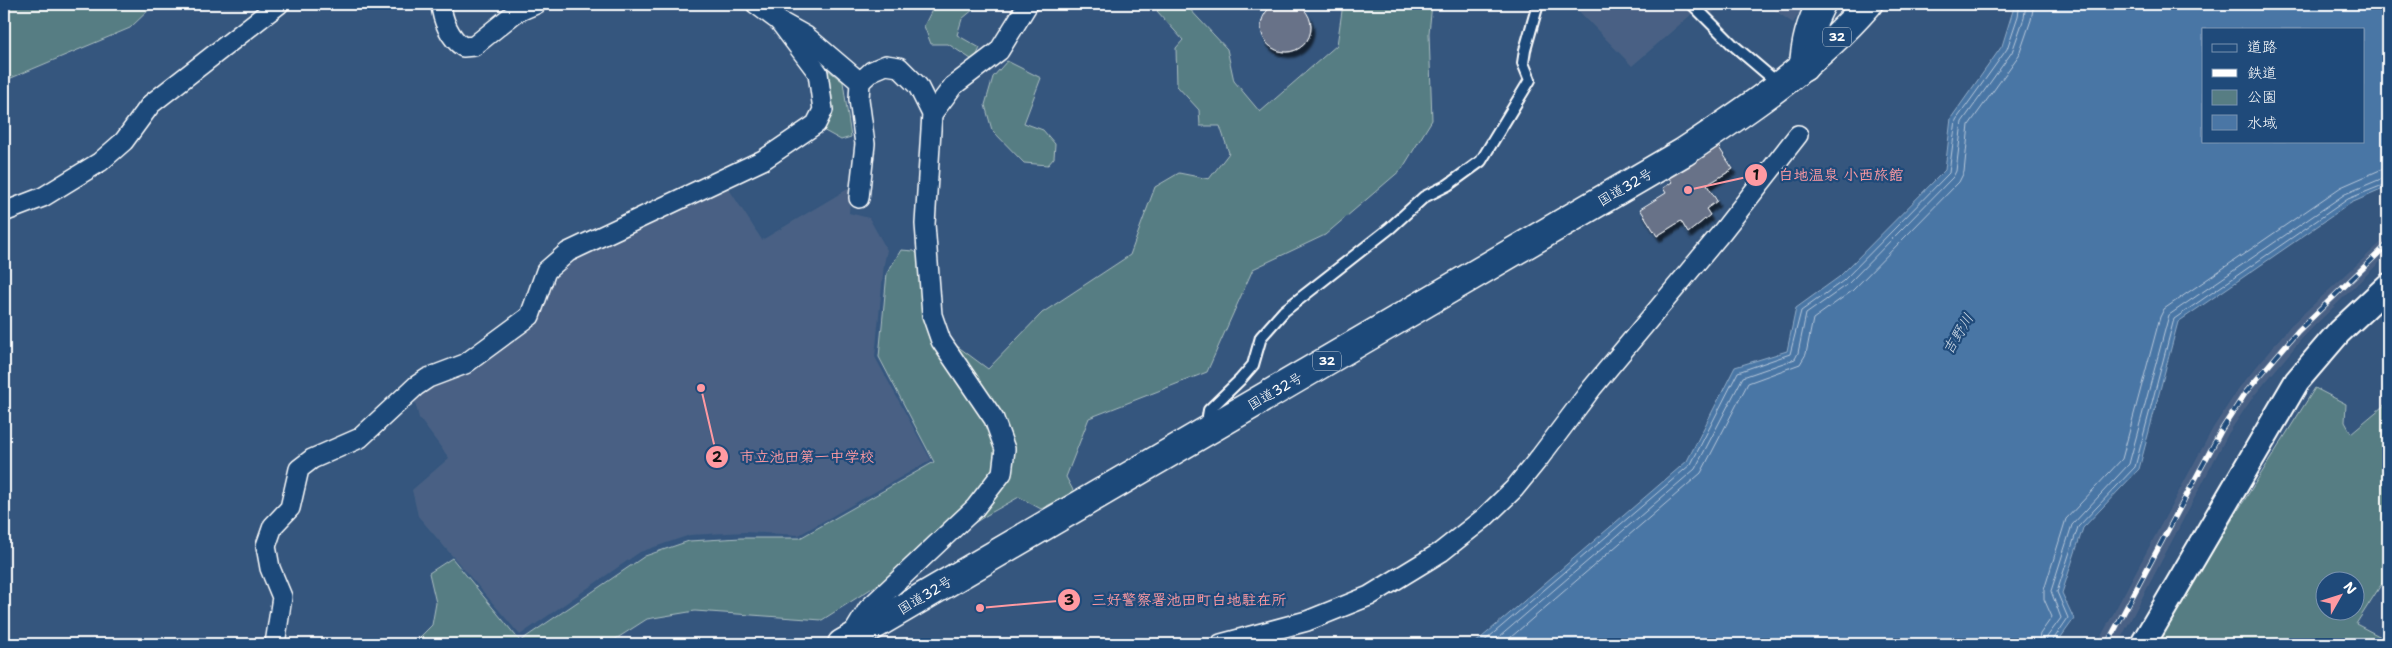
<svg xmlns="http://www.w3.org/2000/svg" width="2392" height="648" font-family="'Shantell Sans','Klee One',sans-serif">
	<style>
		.built { fill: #486184 }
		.green { fill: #577d83; stroke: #abbec1; fill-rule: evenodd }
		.water { fill: #4a76a5; stroke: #92adc9; fill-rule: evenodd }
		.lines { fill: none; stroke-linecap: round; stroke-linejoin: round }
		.shore { stroke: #b7c8db; stroke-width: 1 }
		.building { fill: #687288; stroke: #fff; filter: url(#shadow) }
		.service-casing { stroke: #fff; stroke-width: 14 }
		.minor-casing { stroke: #fff; stroke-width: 22 }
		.tertiary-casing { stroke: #fff; stroke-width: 28 }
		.trunk-casing { stroke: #fff; stroke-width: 31 }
		.service { stroke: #1f4a7a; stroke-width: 10 }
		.minor { stroke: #1f4a7a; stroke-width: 19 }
		.tertiary { stroke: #1f4a7a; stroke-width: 24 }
		.trunk { stroke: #1f4a7a; stroke-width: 28 }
		.rail-casing { stroke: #fff; stroke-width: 5.5 }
		.rail { stroke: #1f4a7a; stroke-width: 4; stroke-dasharray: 11; stroke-linecap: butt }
		.labels { text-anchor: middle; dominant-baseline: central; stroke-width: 4.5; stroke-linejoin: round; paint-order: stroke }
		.shield { fill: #1f4a7a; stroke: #bcc9d7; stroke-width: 1 }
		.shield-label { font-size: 12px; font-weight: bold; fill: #fff }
		.street-label { font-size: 14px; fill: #fff; stroke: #1f4a7a }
		.water-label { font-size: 15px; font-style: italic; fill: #d2dde8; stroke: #1f4a7a }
		.leader { fill: none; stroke: #ff9aa2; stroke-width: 2 }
		.callout-dot { fill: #ff9aa2; stroke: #1f4a7a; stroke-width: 2 }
		.mark-label { font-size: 15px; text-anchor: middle; font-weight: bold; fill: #111 }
		.callout-label { font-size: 15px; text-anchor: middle; font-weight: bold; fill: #ff9aa2; stroke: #1f4a7a; stroke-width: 4.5; stroke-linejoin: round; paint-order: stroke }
	</style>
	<defs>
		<filter id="shadow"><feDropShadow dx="3" dy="5.5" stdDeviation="1" flood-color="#0009"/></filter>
	</defs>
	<rect width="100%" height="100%" fill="#35567e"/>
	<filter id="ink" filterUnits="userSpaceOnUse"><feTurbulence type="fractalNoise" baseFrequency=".02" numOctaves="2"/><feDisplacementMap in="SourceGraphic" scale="10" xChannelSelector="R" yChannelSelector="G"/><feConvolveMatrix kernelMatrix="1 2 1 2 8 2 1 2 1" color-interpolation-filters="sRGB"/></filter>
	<g filter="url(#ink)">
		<g class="built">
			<path d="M1572 4H1720L1712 14 1701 6 1632 66Z"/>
			<path d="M1765 4H1805L1793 23Z"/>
			<path d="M727 186 762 240 851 187 849 213 869 218 887 250 884 264 875 357 931 460 799 535 745 532 690 535 640 552 520 635 418 516 412 490 449 458 419 418 414 398 425 386 507 341 555 270 608 239 615 240Z"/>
			<path d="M2388 236V254L2304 336 2253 397 2228 434 2118 644H2097L2213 428 2239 388 2291 325Z"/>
		</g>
		<g class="green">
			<path d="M4 4H155L130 28 4 81Z"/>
			<path d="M935 4H980L962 19 957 35 980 48 976 57 971 59 948 44H931L924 26Z"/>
			<path d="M1165 4H1185L1227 49 1234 81 1260 112 1337 45 1343 4H1432L1429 33 1432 120 1402 169 1325 235 1253 269 1207 372 1089 418 1066 477 1074 492 1041 509 1019 497 987 515 822 620 695 611 647 619 608 644H423L417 640 432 625 436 603 429 573 452 558 520 641 645 556 689 541 741 538H800L934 462 879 357 887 273 901 250 914 251 925 260 949 340 988 369 1042 313 1130 255 1155 187 1179 173 1209 179 1229 153 1220 126H1200L1199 110 1177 86 1176 48 1183 40 1157 11Z"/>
			<path d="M1007 61 1041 78 1024 123 1043 130 1055 144 1054 158 1048 165 1024 163 992 130 985 105 993 77Z"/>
			<path d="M822 65 843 82 851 137 841 140 821 129C838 100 833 95 822 65Z"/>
			<path d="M2315 388 2346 404 2345 422 2351 433 2388 402V574L2356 624 2383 638 2388 636V644H2154ZM2324 580H2354V610H2324Z"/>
		</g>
		<path class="water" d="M2015 4H2388V187L2351 203 2178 322 2139 469 2083 528 2062 593 2074 619 2056 644H1474L1687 461 1735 367 1787 351 1796 308 1839 277 1945 170 1951 118 2002 46ZM2203 29H2363V141H2203Z"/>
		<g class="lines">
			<g class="shore">
				<path d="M1481 644 1691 464 1738 372 1790 354 1801 311 1843 281 1949 173 1956 120 2007 49 2018 16 2020 4"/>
				<path d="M1491 644 1695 469 1743 377 1795 359 1798 353 1806 314 1847 285 1953 177 1956 171 1962 122 2012 52 2024 18 2026 4"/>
				<path d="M1503 644 1701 473 1748 383 1800 364 1806 354 1813 319 1852 291 1959 182 1964 172 1969 125 2019 55 2031 20 2034 4"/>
				<path d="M2038 644 2040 634 2052 617 2044 599V590L2066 519 2122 459 2160 317 2164 309 2341 187 2380 170 2388 169"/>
				<path d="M2046 644 2047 637 2061 618 2051 591 2072 525 2129 464 2169 315 2345 194 2388 176"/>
				<path d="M2052 644 2053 640 2068 618 2057 592 2078 527 2135 467 2174 319 2348 199 2388 183"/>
			</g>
		</g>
		<g class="building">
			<circle cx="1286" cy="27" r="25"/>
			<path d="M1716 143 1733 169 1707 185 1717 201 1706 209 1710 215 1688 233 1681 221 1657 236 1640 209 1666 193 1663 188 1672 182 1667 176Z"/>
		</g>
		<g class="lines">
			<defs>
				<g id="service">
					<path d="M1692 4 1732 44 1779 84"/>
					<path d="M1213 426 1208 416 1209 410 1240 380 1253 365 1261 337 1284 311 1390 228 1424 197 1448 185 1481 161 1530 80 1523 63 1525 50 1538 4"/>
				</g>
				<g id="minor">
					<path d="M441 4C442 20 450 38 463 47L474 46 515 13 536 4"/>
					<path d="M756 4 779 21 806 36 860 82 859 99 865 144 859 198"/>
					<path d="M932 114 953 86 999 51 1028 4"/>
					<path d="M4 212 43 197 100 162 124 141 151 104 279 4"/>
					<path d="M851 637 868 609 975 508 1002 473 1005 449 994 419 941 341 932 315 925 224 932 114 918 86 899 67 886 65 872 71 860 82"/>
					<path d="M275 644 282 597 270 568 266 546 273 526 290 508 299 469 312 459 360 438 416 386 428 378 465 364 530 316 546 271 568 252 763 160 816 124 823 110 818 73 779 21"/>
					<path d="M1221 644 1307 621 1369 596 1441 552 1484 518 1514 489 1540 457 1592 388 1722 232 1798 135"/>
				</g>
				<path id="tertiary" d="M2143 644 2297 381 2339 332 2388 286"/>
				<g id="trunk">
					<path d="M1804 67C1805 44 1810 24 1821 4"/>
					<path d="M842 644 1684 152C1750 108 1816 64 1868 4"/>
				</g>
			</defs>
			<use href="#service" class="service-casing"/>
			<use href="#minor" class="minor-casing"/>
			<use href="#tertiary" class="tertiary-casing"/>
			<use href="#trunk" class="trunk-casing"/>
			<use href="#service" class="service"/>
			<use href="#minor" class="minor"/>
			<use href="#tertiary" class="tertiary"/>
			<use href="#trunk" class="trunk"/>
			<defs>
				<path id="rail" d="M2107 644 2222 429 2246 392 2298 331 2388 244"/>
			</defs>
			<use href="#rail" class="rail-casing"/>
			<use href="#rail" class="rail"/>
		</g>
	</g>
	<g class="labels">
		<g class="shield">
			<rect x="1823" y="27.5" width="28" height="19" rx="4"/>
			<rect x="1313" y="351.5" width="28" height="19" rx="4"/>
		</g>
		<g class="shield-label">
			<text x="1837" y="37">32</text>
			<text x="1327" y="361">32</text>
		</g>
		<g class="street-label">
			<text transform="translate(1625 187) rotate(-30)">国道32号</text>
			<text transform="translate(1275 391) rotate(-30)">国道32号</text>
			<text transform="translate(925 595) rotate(-31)">国道32号</text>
		</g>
		<g class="water-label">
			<text transform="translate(1958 334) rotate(-59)">吉野川</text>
		</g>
	</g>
	<path class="leader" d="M1688 190L1756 175M701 388L717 457M980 608L1069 600"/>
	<g class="callout-dot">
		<circle cx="1688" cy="190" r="5"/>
		<circle cx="701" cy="388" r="5"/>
		<circle cx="980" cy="608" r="5"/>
		<circle cx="1756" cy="175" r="12"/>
		<circle cx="717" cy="457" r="12"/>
		<circle cx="1069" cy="600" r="12"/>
	</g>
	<g class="mark-label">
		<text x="1756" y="180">1</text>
		<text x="717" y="462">2</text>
		<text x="1069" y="605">3</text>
	</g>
	<g class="callout-label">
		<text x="1841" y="180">白地温泉 小西旅館</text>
		<text x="807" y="462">市立池田第一中学校</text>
		<text x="1189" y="605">三好警察署池田町白地駐在所</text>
	</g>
	<rect width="2392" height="648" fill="none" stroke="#1f4a7a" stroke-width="20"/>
	<rect x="10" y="10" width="2372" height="628" fill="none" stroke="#fff" stroke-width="2" filter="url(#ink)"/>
	<rect x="2202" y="28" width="162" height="115" fill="#1f4a7a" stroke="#7992af"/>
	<rect x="2212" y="44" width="25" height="8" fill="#1f4a7a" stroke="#7992af"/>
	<text x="2247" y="52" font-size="15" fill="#ffffff">道路</text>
	<rect x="2212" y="69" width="25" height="8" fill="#ffffff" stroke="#7992af"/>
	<text x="2247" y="78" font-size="15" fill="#ffffff">鉄道</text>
	<rect x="2212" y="90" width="25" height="15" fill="#577d83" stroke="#7992af"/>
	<text x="2247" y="102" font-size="15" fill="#ffffff">公園</text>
	<rect x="2212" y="115" width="25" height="15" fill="#4a76a5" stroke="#7992af"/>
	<text x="2247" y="128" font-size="15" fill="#ffffff">水域</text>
	<g transform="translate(2340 596) rotate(51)"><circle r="24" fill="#1f4a7a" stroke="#7992af"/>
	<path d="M0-4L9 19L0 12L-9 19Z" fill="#ff9aa2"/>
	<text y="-8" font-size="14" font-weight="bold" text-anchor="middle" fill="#ffffff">N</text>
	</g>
</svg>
